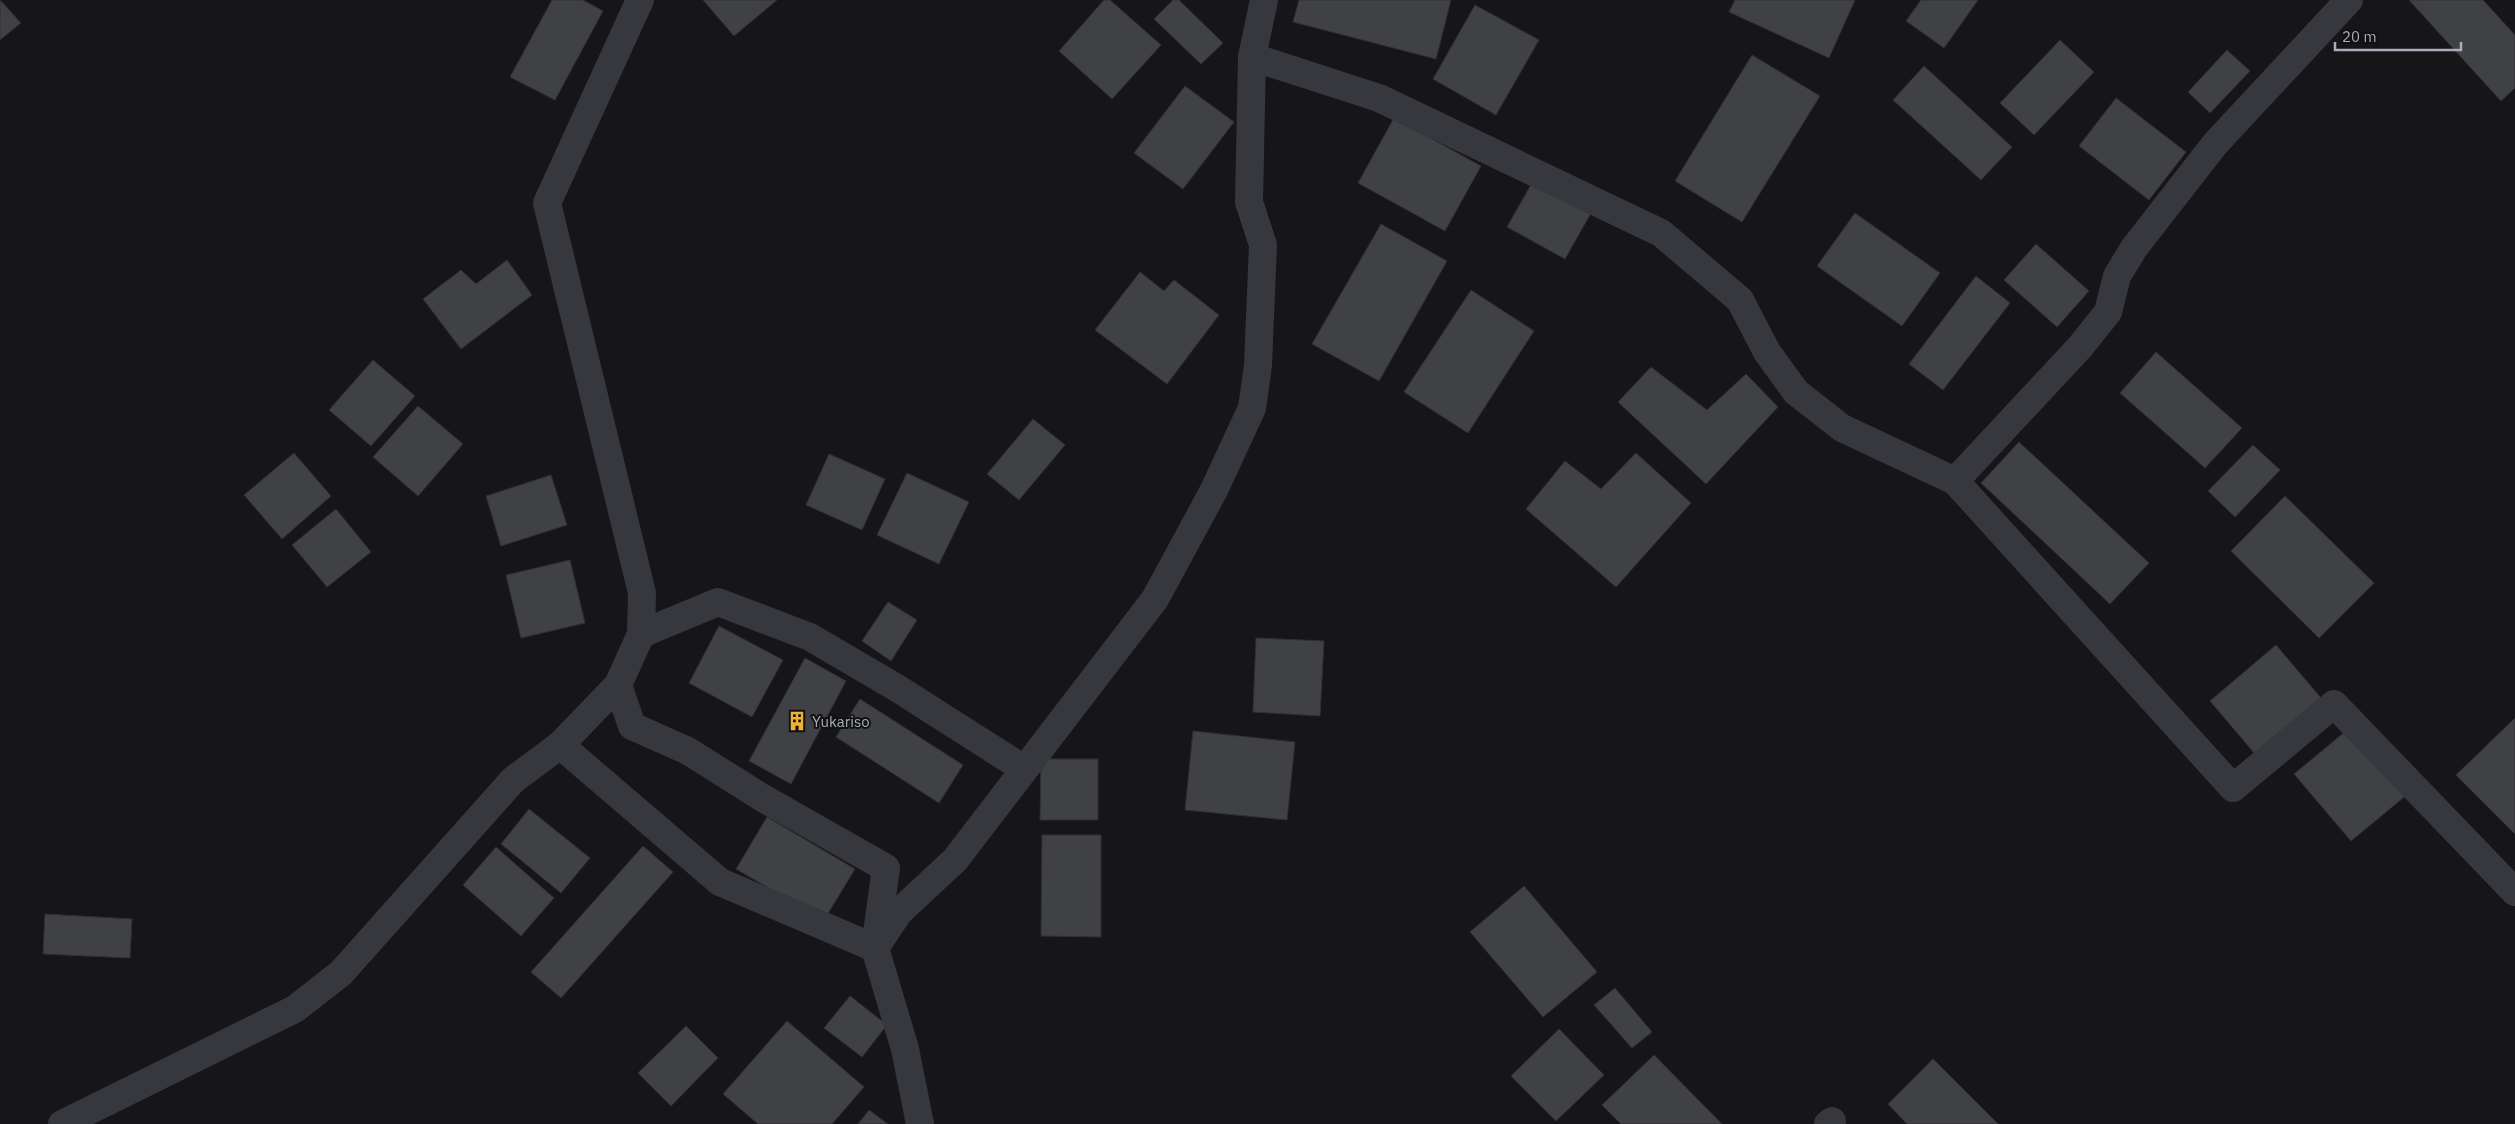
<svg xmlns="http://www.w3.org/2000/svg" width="2515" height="1124" font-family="'IBM Plex Sans',sans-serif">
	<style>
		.building { fill: #404145; stroke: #303034 }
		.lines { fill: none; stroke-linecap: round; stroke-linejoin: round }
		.minor { stroke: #37383d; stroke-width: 28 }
		.labels { text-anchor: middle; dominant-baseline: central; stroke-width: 4; stroke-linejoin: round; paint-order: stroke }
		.poi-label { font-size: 15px; fill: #a8adb8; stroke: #111113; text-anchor: start }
	</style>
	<rect width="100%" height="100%" fill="#161618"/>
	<g class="building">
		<path d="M0 0 21 23 0 40Z"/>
		<path d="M552 0H583L603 11 555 100 510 77Z"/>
		<path d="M703 0H777L734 36Z"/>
		<path d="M1104 0H1110L1161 45 1112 99 1059 51Z"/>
		<path d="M1173 0H1179L1223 43 1201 64 1154 19Z"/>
		<path d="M1299 0H1451L1436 59 1293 22Z"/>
		<path d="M1735 0H1855L1829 58 1729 12Z"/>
		<path d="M1921 0H1978L1944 48 1906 21Z"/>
		<path d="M2409 0H2483L2515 35V88L2501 101Z"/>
		<path d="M1475 5 1539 40 1496 115 1433 79Z"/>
		<path d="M2060 40 2094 72 2034 135 2000 103Z"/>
		<path d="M2227 50 2250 71 2210 113 2188 92Z"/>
		<path d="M1752 55 1820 96 1742 222 1675 181Z"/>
		<path d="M1924 66 2012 147 1981 180 1893 100Z"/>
		<path d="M1185 86 1234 122 1183 189 1134 153Z"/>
		<path d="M2116 98 2186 152 2149 200 2079 146Z"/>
		<path d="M1394 118 1481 166 1445 231 1358 183Z"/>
		<path d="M1533 181 1591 213 1565 259 1507 227Z"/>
		<path d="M1855 213 1940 273 1902 326 1817 266Z"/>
		<path d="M1381 224 1447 261 1379 381 1312 344Z"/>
		<path d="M2036 244 2089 291 2057 327 2004 280Z"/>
		<path d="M507 260 532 295 461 349 423 299 461 270 476 284Z"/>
		<path d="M1140 272 1164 291 1174 280 1219 315 1167 384 1095 330Z"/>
		<path d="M1976 276 2010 303 1943 390 1909 364Z"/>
		<path d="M1471 290 1534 331 1468 433 1404 392Z"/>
		<path d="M2156 352 2242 428 2205 468 2120 393Z"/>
		<path d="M373 360 415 396 371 446 329 410Z"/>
		<path d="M1651 367 1707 410 1746 374 1778 407 1706 484 1618 402Z"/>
		<path d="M418 406 463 444 418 496 373 457Z"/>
		<path d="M1033 419 1065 445 1019 500 987 474Z"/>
		<path d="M2019 442 2149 563 2110 604 1981 483Z"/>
		<path d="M2253 445 2280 470 2235 517 2208 491Z"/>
		<path d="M294 453 331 496 282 539 244 495Z"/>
		<path d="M1636 453 1691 503 1616 587 1526 509 1565 461 1601 489Z"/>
		<path d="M829 454 885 479 862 530 806 505Z"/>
		<path d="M907 473 969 502 939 564 877 535Z"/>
		<path d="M551 475 567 525 501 546 486 496Z"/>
		<path d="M2285 496 2374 583 2319 638 2231 551Z"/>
		<path d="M336 509 371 552 327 587 292 545Z"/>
		<path d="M570 560 585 623 521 638 506 575Z"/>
		<path d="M888 602 917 620 891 661 862 641Z"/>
		<path d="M719 626 783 660 752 717 689 683Z"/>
		<path d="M1256 638 1324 641 1320 716 1253 712Z"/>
		<path d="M2276 645 2321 698 2255 754 2210 701Z"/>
		<path d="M805 658 846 681 791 784 749 761Z"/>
		<path d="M860 699 963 765 939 803 836 737Z"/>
		<path d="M2515 718V834L2456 775Z"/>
		<path d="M2352 726 2409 793 2351 841 2294 774Z"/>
		<path d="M1193 731 1295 742 1287 820 1185 810Z"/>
		<path d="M1041 759H1098V820H1040Z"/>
		<path d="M529 809 590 858 561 893 501 844Z"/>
		<path d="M767 817 855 869 824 920 736 869Z"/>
		<path d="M1042 835H1101V937L1041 936Z"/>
		<path d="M643 846 673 872 561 998 531 972Z"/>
		<path d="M496 847 554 898 521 936 463 885Z"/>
		<path d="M1524 886 1597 972 1543 1017 1470 932Z"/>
		<path d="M45 914 132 919 130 958 43 954Z"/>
		<path d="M1615 988 1652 1032 1632 1048 1594 1005Z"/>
		<path d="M850 996 887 1025 862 1057 824 1028Z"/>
		<path d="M787 1021 864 1087 832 1124H758L723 1094Z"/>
		<path d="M686 1026 718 1058 671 1106 638 1073Z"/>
		<path d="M1559 1029 1604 1075 1556 1121 1511 1076Z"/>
		<path d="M1654 1055 1722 1124H1621L1602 1105Z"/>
		<path d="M1933 1059 1998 1124H1907L1888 1104Z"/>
		<path d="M869 1110 888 1124H858Z"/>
	</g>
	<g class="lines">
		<g class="minor">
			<path d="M640 0 547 203 642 593 641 634 618 685 560 745 720 882 875 948"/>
			<path d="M1252 57 1379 98 1661 233 1740 300 1767 352 1796 392 1842 428 1955 481 2233 788 2334 704 2515 892"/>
			<path d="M1955 481 2080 347 2108 312 2117 276 2134 248 2215 144 2349 0"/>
			<path d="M641 634 718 602 810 637 897 688 1024 769"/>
			<path d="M618 685 632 726 688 751 761 797 886 868 875 948 905 1049 920 1124"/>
			<path d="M875 948 899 912 955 860 1155 599 1214 490 1252 408 1258 365 1263 245 1249 202 1252 57 1264 0"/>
			<path d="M62 1124 295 1009 341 973 513 780 560 745"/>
			<path d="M1828 1124 1832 1121"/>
		</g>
	</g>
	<defs>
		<symbol id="building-bare" viewBox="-9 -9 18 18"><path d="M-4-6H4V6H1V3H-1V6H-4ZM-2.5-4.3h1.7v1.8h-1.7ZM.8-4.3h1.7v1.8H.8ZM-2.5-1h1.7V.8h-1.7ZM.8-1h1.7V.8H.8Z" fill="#f2b134" stroke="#111113" stroke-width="2.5" paint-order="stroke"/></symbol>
	</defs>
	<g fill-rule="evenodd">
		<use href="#building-bare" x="783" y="707" width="28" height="28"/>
	</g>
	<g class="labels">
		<g class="poi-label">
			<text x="812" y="721">Yukariso</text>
		</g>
	</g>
	<path d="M2335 42v8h126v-8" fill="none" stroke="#a8adb8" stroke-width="2.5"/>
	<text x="2342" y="42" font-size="15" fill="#a8adb8" stroke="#111113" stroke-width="4" paint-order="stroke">20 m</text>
</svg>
